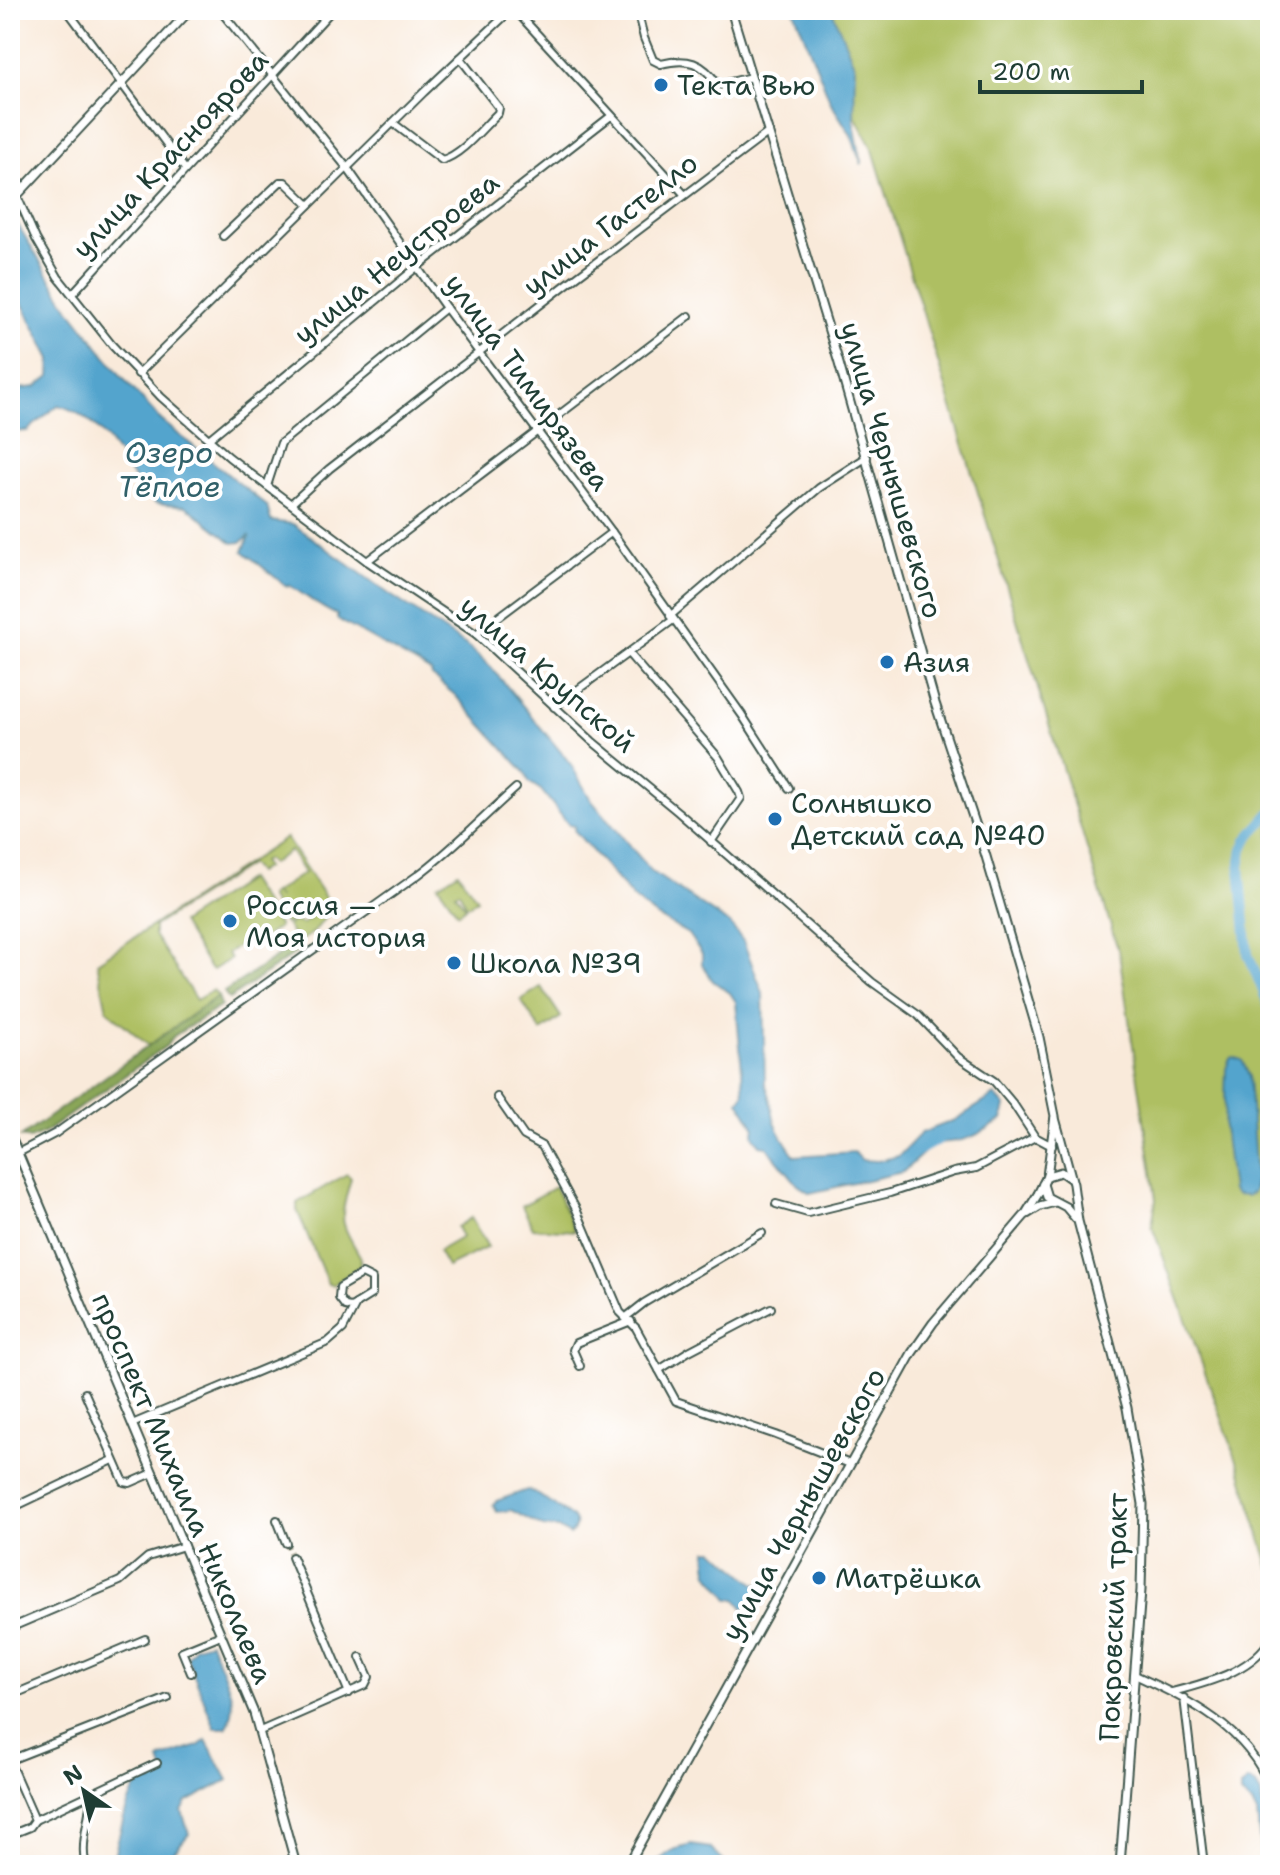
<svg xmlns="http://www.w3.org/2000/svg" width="1280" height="1875" font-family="'Shantell Sans',sans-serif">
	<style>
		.green { fill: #aebf62; stroke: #667e4b; stroke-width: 2 }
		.forest { fill: #8aa658; stroke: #547246; stroke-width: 2 }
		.water { fill: #53a4cd; stroke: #397080; stroke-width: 2 }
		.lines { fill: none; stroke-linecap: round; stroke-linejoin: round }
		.canal { stroke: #53a4cd; stroke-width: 6 }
		.river { stroke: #53a4cd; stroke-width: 10 }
		.minor-tunnel { stroke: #cdc7b9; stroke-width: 6; stroke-dasharray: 6 3; stroke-linecap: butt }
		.minor-casing { stroke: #40574d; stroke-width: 10 }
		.major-casing { stroke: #40574d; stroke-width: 11 }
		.minor { stroke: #fff; stroke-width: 6 }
		.major { stroke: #fff; stroke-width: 7 }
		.poi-dot { fill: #1f6fb2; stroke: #fff; stroke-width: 3 }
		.labels { text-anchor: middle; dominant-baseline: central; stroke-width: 8; stroke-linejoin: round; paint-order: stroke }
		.poi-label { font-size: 28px; fill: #1f3d34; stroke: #fff; text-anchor: start }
		.street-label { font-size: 28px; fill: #1f3d34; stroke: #fff }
		.water-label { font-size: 30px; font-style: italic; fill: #31616a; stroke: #fff }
	</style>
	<rect width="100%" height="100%" fill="#fff"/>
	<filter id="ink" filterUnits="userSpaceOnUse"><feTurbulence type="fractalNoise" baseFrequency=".0125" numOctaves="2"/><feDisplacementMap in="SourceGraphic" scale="16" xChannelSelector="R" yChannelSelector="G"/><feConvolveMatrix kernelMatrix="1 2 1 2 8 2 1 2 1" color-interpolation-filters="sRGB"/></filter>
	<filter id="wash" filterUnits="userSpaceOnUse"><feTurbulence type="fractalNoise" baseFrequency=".006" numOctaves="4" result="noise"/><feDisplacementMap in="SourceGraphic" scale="32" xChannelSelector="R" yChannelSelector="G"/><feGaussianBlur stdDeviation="1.8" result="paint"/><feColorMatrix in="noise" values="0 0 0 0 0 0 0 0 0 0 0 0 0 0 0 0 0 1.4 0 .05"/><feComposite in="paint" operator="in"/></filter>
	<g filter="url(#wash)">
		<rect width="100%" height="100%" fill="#f9eada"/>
		<g class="green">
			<path d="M799 10H1270V1569L1239 1466 1152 1226 1156 1199 1119 953 873 150Z"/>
			<path d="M286 838 332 908 314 932 297 943 287 926 294 921 302 924 311 918 310 910 302 905C294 906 291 912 293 919L285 924 269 897 273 893 279 899 274 893 304 873 290 851 271 864 266 859 262 862 266 867 257 873 250 864 154 926V935L196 1000 213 990 218 996 149 1046 107 1010 97 962Z"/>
			<path d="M458 872 477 899 467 906 459 891 455 893 466 907 458 913 438 885Z"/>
			<path d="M248 879 279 927 261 939 257 934 227 953 230 959 213 970 210 969 181 923Z"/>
			<path d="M541 987 561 1017 541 1031 521 1000Z"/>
			<path d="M347 1174 351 1178C339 1222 339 1219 361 1258L360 1266 333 1285 328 1284 297 1210V1203Z"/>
			<path d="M555 1187 575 1231 533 1228 522 1206Z"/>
			<path d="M471 1218 488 1247 447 1267 438 1251 462 1237 457 1227Z"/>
		</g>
		<g class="forest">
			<path d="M293 946 297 952 229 999 224 992Z"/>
			<path d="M218 996 221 1006 174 1036 166 1046 44 1133 30 1139 21 1137Z"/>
		</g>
		<g class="water">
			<path d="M794 10H832L855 67 854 123 862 165 851 135 831 103Z"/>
			<path d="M15 220 67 306 122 377 161 420 267 506 271 521 293 524 389 594 466 645 491 667 570 763 591 800 652 872 730 924 743 941 763 993 765 1084C772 1096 771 1108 775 1122 779 1134 787 1145 795 1156L854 1152 862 1160 878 1161 899 1156 921 1133 955 1120 995 1095 1005 1106 1002 1120C976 1136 965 1143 934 1143L903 1172 810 1193 798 1185 766 1146 760 1145 753 1135 755 1128 739 1101 744 1094 736 1002 730 993 713 981 702 964V954L688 934 656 916 633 898 574 830 575 826 569 825 541 790 529 782 525 772 455 695 432 676 431 672 337 619V615C320 608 305 595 289 585L287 587 243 551 250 535 241 542 233 543 186 506 155 503 152 497 145 495C121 460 102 417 58 405L27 431 10 432V390L36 387 50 376 51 359 10 280V222Z"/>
			<path d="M1232 1057 1242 1060 1249 1076 1256 1179 1253 1192 1247 1196 1236 1195 1232 1191 1224 1128 1226 1069 1229 1060Z"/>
			<path d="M527 1490C539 1493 545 1500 556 1507 568 1514 584 1521 570 1535L558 1528 543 1527 511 1510 497 1512 493 1504 496 1501Z"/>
			<path d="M707 1550H714L754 1583 761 1586 764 1593 755 1606 743 1608 736 1599H729C714 1577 705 1579 707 1550Z"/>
			<path d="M210 1642C219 1667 244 1704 226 1728H215L187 1657 195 1646Z"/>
			<path d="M206 1740 228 1780 187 1802 182 1811 189 1834 163 1865H112C117 1845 128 1787 145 1777L152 1783 164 1773 160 1760 162 1758 198 1746Z"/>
			<path d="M1248 1781 1255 1784 1261 1794 1262 1805 1270 1816V1865H1262L1257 1814 1252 1804 1241 1795V1788Z"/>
			<path d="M691 1845 711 1848 727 1865H652L673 1850Z"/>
		</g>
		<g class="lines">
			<path class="canal" d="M917 1154 942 1140"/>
			<path class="river" d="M1270 813 1247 840 1243 849 1240 868 1248 954 1270 1009"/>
		</g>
	</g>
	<g filter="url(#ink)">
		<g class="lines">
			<path class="minor-tunnel" d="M286 1543 292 1557"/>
			<defs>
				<g id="minor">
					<path d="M67 10 185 169"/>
					<path d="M220 10 348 169 446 308 612 532 742 715 789 788"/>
					<path d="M515 10 684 194"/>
					<path d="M637 10 644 38 653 60 661 64C687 57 703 62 718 85L751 77"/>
					<path d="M393 123 442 160C463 154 482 128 498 113L499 108 460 58"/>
					<path d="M10 180 36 239 58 277 112 345 161 397 229 457 267 486 367 561 476 634 592 741 678 812 872 982 918 1015 958 1057 994 1081 1014 1105 1035 1137 1052 1146"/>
					<path d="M223 236 280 182H285L309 205"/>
					<path d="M73 293 332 10"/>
					<path d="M138 374 424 92 511 10"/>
					<path d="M210 438 417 267 611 116"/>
					<path d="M267 486 281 443 446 308"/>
					<path d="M292 503 329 469 563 287 769 132"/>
					<path d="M367 561 689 316"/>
					<path d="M670 616 819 488 867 457"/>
					<path d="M476 634 612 532"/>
					<path d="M628 653 718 757 739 792 741 798 711 842"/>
					<path d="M554 707 673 620"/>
					<path d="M497 1097 524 1136 542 1146 576 1209 620 1312 636 1328 676 1401 776 1435 850 1464"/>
					<path d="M18 1153 56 1133 418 875C453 849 483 817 516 788"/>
					<path d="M776 1204 808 1213 890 1193 954 1172 976 1168 1035 1137"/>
					<path d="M362 1274 372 1279V1294L351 1307 345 1306 339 1298 340 1287Z"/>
					<path d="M625 1318 644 1303 762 1233"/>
					<path d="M580 1366 573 1350 576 1343 631 1321"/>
					<path d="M659 1370 689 1351 771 1308"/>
					<path d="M85 1393 124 1482 130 1483 153 1473"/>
					<path d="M132 1424 328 1342 343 1329 356 1304"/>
					<path d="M10 1509 113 1460"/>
					<path d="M277 1520 286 1543"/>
					<path d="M292 1557 349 1693"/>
					<path d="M10 1628 120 1581 148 1557 184 1546"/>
					<path d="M191 1673 182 1651 221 1635"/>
					<path d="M1135 1675C1190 1701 1246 1727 1270 1787"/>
					<path d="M1172 1692C1206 1683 1247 1673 1268 1643"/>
					<path d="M10 1696 145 1639"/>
					<path d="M1184 1698 1204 1865"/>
					<path d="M260 1731 365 1685 369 1677 360 1657"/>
					<path d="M10 1760 168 1698"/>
					<path d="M10 1763 35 1820 30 1827 10 1835"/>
					<path d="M35 1820 157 1763"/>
					<path d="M86 1865C79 1844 91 1816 91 1794"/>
				</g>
				<g id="major">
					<path d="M10 203 190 10"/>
					<path d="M1055 1118 1073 1184 1078 1221 1127 1408 1143 1504 1141 1590 1120 1865"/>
					<path d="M10 1134 254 1713 296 1865"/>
					<path d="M1047 1176 1061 1172 1071 1179"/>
					<path d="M1043 1184 1047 1197 1066 1207 1076 1219"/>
					<path d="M1027 1214 1040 1206 1055 1202"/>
					<path d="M628 1865 912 1353 933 1323 1025 1215 1038 1194 1047 1176 1055 1116 1039 1037 985 853 935 703 838 360 731 10"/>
				</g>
			</defs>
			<use href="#minor" class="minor-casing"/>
			<use href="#major" class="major-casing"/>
			<use href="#minor" class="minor"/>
			<use href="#major" class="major"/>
		</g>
	</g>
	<g class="poi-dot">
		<circle cx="661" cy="85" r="8"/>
		<circle cx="887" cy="662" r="8"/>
		<circle cx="775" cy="819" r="8"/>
		<circle cx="230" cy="921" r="8"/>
		<circle cx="454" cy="963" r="8"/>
		<circle cx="819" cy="1578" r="8"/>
	</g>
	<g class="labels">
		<g class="poi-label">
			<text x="677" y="85">Текта Вью</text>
			<text x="903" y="662">Азия</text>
			<text x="791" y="803">Солнышко<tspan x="791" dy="32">Детский сад №40</tspan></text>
			<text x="246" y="905">Россия —<tspan x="246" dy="32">Моя история</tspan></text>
			<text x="470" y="963">Школа №39</text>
			<text x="835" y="1578">Матрёшка</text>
		</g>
		<g class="street-label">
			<text transform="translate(170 154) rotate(-47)">улица Красноярова</text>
			<text transform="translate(610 224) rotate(-38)">улица Гастелло</text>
			<text transform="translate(396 258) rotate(-39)">улица Неустроева</text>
			<text transform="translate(528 382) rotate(54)">улица Тимирязева</text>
			<text transform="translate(892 470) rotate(74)">улица Чернышевского</text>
			<text transform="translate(548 674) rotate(41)">улица Крупской</text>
			<text transform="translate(183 1488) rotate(67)">проспект Михаила Николаева</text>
			<text transform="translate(803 1504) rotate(-61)">улица Чернышевского</text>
			<text transform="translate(1113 1617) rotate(-88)">Покровский тракт</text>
		</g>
		<g class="water-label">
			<text x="169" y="452">Озеро<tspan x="169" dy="34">Тёплое</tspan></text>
		</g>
	</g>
	<rect width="1280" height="1875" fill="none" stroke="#fff" stroke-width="40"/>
	<g transform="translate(84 1791) rotate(326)" stroke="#ffffff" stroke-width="6" paint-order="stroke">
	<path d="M0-6L14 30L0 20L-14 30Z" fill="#1f3d34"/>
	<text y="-12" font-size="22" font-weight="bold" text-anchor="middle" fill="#1f3d34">N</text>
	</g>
	<path d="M980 80v12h162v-12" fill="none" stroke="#1f3d34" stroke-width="4"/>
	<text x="992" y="80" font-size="24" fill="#1f3d34" stroke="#ffffff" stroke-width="6" paint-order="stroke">200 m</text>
</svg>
